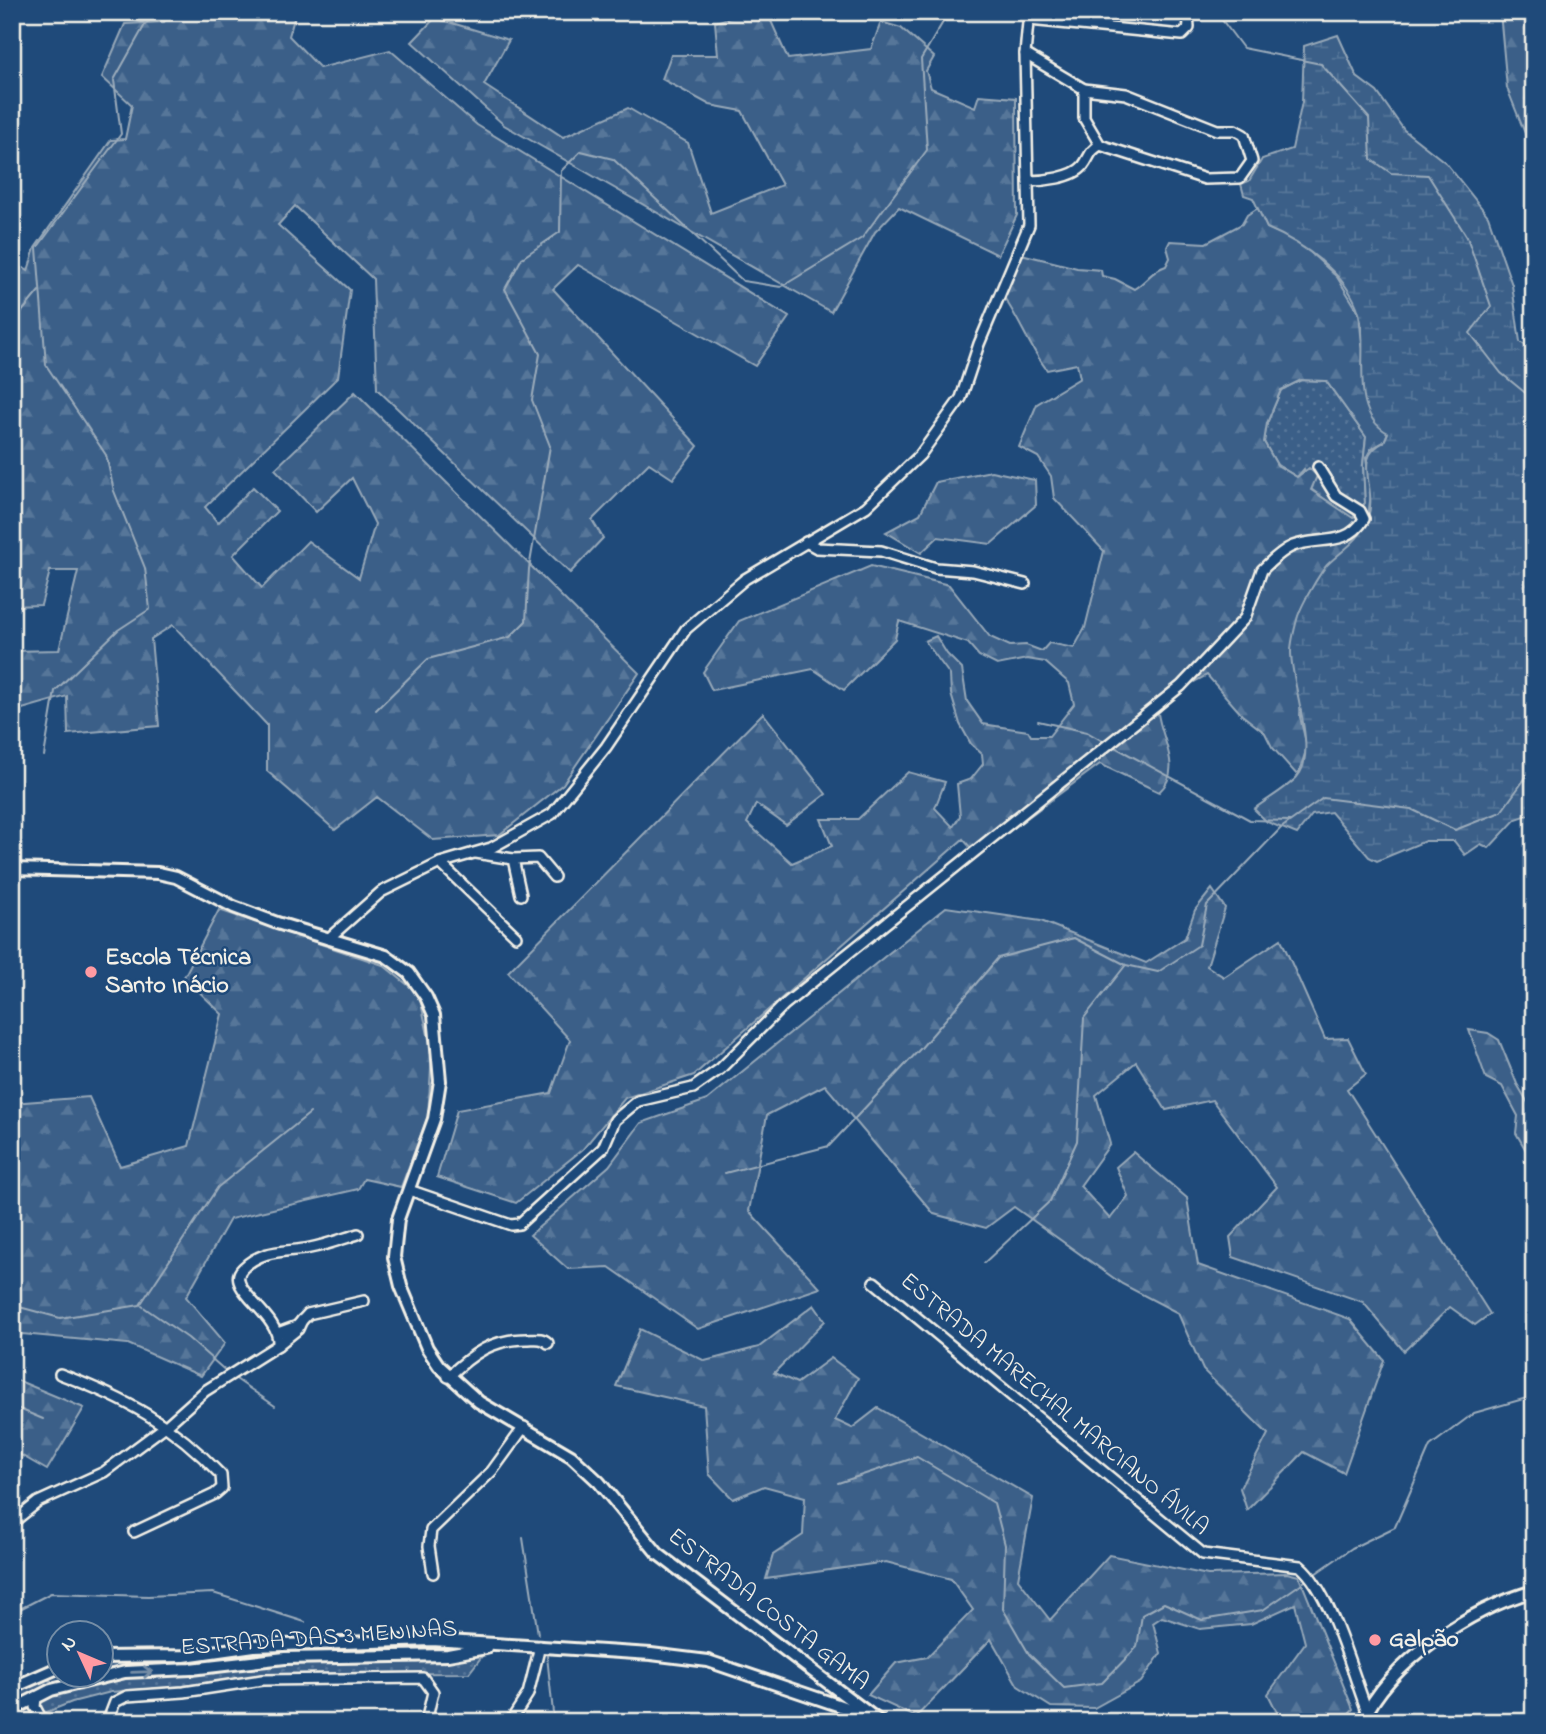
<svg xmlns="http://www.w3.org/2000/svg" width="1546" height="1734" font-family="'Indie Flower',sans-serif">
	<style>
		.grass { fill: url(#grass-dots); stroke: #97a8b8; stroke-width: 2 }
		.forest { fill: url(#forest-firs); stroke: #97a8b8; stroke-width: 2; fill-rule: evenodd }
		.wetland { fill: url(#wetland-marsh); stroke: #97a8b8; stroke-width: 2 }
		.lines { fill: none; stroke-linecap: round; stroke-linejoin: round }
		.stream { stroke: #9cacbb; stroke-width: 2 }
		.minor-casing { stroke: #f4f1e8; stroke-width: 14 }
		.major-casing { stroke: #f4f1e8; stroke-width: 16 }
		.minor { stroke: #1f4a7a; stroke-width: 9 }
		.major { stroke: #1f4a7a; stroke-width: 10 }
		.oneway { stroke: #748da6 }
		.poi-dot { fill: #ff9aa2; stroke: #1f4a7a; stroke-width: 2.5 }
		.labels { text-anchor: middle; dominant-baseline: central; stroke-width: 5; stroke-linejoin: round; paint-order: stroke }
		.poi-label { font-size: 24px; font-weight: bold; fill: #f4f1e8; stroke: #1f4a7a; text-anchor: start }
		.street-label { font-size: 24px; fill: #f4f1e8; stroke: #1f4a7a }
	</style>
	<defs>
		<pattern id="grass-dots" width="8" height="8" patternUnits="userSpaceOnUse" patternTransform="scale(1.75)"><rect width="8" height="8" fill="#3a5f88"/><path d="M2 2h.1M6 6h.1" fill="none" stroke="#577699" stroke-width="1.8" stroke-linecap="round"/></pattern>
		<pattern id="forest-firs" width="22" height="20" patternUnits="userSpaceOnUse" patternTransform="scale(1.75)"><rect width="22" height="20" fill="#3a5f88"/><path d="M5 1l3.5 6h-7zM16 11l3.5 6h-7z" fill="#577699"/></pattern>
		<pattern id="wetland-marsh" width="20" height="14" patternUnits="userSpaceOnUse" patternTransform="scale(1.75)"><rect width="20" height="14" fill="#3a5f88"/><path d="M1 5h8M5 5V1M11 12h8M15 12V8" fill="none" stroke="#577699"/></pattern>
	</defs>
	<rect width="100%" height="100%" fill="#1f4a7a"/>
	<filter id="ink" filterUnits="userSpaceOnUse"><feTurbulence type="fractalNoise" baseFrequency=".0143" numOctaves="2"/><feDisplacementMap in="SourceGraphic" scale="14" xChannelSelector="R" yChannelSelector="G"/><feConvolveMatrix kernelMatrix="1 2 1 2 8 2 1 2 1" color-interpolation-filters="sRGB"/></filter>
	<g filter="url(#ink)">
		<g class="grass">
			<path d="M1301 380 1326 381 1366 437 1363 465 1365 503 1352 519 1311 489 1304 469 1297 477 1277 465 1264 442 1267 423 1281 390Z"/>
			<path d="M432 1645 434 1651 102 1674V1661L244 1650Z"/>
			<path d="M486 1651 469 1673 267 1674 183 1686 111 1692 72 1702 42 1714 38 1709 44 1697C96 1679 148 1674 202 1668 296 1658 391 1656 486 1651Z"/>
			<path d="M46 1679 51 1681 49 1685 12 1703V1695Z"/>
			<path d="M32 1703 39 1722H19L12 1716Z"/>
		</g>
		<g class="forest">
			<path d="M170 12H296L289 36 320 68 390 50 477 125 789 317 755 366 578 265 553 289 698 446 673 479 649 463 592 520 603 538 570 573 377 389 373 279 295 206 278 225 350 290 338 377 205 507 218 523 253 487 277 511 233 555 262 588 308 541 359 578 375 524 352 478 316 512 275 469 355 392 639 673 563 784 499 835 433 840 377 797 335 830 267 771V725L173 625 151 639 159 726 68 734 67 696 12 712V651L59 650 78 571H50L41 605 12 606V260L28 271 35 248 111 140 125 139 132 105 102 77 125 24 164 22Z"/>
			<path d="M751 12H767L788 59 871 49 881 22 901 28 934 57 926 71 931 88 975 107 979 95 1016 98 1017 215 998 255 899 207 875 232 831 312 504 125 412 42 435 18 509 40 484 85 563 137 628 108 688 143 711 213 782 185 742 111 710 105 662 79 671 55H718L715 22Z"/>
			<path d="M1500 12H1534V156L1507 88Z"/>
			<path d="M1258 208 1267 228 1298 241 1337 277 1359 313 1362 345 1388 432 1384 442 1371 449 1366 458 1371 493 1368 517 1363 529 1351 547 1326 567 1306 598 1300 717 1307 747 1298 776 1272 747 1265 733 1242 715 1207 675 1186 686 1158 713C1161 739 1184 770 1159 792L1100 764 977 855 963 839 694 1075 625 1098 583 1149 516 1203 437 1177 457 1110 551 1093 570 1040 508 972 763 713 826 794 786 825 756 804 747 823 792 863 832 846 821 819H858L908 772 945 782 935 808 953 827 960 816 957 784 971 779 983 764 982 754 971 744 960 724 951 694 950 675 925 641 936 636 947 654 962 669 967 701 983 724 1028 731 1031 736H1049L1074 704 1069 683 1045 662 1027 659 997 665 979 656 968 643 899 621 895 639 844 690 813 669 712 690 703 672 739 621 871 566 949 585 990 637 1010 646 1026 645 1042 651 1049 643 1074 648 1085 628 1104 551 1054 498 1051 476 1038 457 1019 447 1037 404 1080 378 1077 364 1047 370C1029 347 1020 320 1003 296L1021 254 1077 268 1101 270 1102 276 1115 279 1134 289C1147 281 1152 270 1166 266L1170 258 1167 247 1170 241 1206 243 1242 224 1247 215ZM1301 380 1326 381 1366 437 1363 465 1365 503 1353 518 1311 490 1317 476 1309 468 1297 477 1277 465 1264 442 1267 423 1281 390Z"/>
			<path d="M991 471 1035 480 1036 505 991 544 938 537 921 553 886 532 920 514 936 482Z"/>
			<path d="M1212 889 1225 908 1207 966 1224 977 1281 939 1325 1039 1348 1038 1366 1074 1347 1089 1490 1314 1475 1325 1450 1307 1404 1351 1363 1302 1233 1257 1230 1237 1277 1187 1212 1100 1166 1110 1136 1062 1096 1095 1110 1144 1080 1186 1110 1219 1128 1196 1116 1167 1133 1152 1187 1198 1198 1265 1350 1319 1384 1360 1344 1473 1304 1452 1247 1510 1240 1488 1268 1434 1203 1370 1178 1313 1122 1284 1014 1207 986 1228 934 1214 825 1085 767 1115 749 1211 820 1288 698 1329 609 1267 568 1269 530 1235 609 1166 641 1123 707 1100 946 907 1041 921 1146 963 1185 938 1195 910Z"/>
			<path d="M219 910 383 965 419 994 432 1053 428 1116 401 1187 364 1179 358 1189 230 1219 186 1297 225 1343 201 1376 128 1344 22 1334 12 1349V1103L89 1097 120 1166 189 1146 222 1014 184 977Z"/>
			<path d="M1469 1030 1488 1033 1499 1040 1517 1084 1534 1113V1164L1516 1133 1518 1116 1502 1086 1486 1078Z"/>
			<path d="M814 1305 825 1321 774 1373 797 1383 831 1358 858 1378 835 1420 852 1428 878 1408 1033 1498 1018 1579 1050 1620 1109 1555 1208 1575 1287 1573 1299 1576 1353 1709 1341 1722H1282L1268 1694 1305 1643 1295 1604 1251 1624 1200 1629 1162 1617 1153 1623 1161 1653 1141 1682 1094 1708 1051 1707 1018 1686 991 1639 916 1717 868 1695 896 1663 927 1657 973 1610 951 1579 886 1562 766 1579 773 1555 803 1535 805 1497 764 1486 733 1499 709 1474 704 1406 616 1386 640 1329 705 1361 759 1347Z"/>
			<path d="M12 1378 84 1408 47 1470 12 1450Z"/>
		</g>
		<path class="wetland" d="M1338 35 1357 77 1377 92 1404 130 1446 163 1488 216 1512 285 1520 342 1534 351V813L1516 819 1489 848 1481 844 1465 855 1454 841H1425L1377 861 1369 857 1331 812 1312 815 1297 834 1267 822 1254 809C1267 799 1286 789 1297 777 1319 753 1291 684 1291 652 1291 641 1295 627 1298 616 1302 604 1319 574 1327 565 1343 549 1361 541 1368 518 1378 486 1351 458 1384 442L1388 433C1347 411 1370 351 1359 313 1348 274 1302 243 1267 228L1253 198 1244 195 1241 184 1249 181 1262 159 1292 149 1302 102 1304 46Z"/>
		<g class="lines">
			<g class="stream">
				<path d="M106 12 146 23"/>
				<path d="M1216 12 1243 48 1321 64 1369 118 1371 159 1391 173 1428 175 1467 237 1491 306 1470 333 1501 373 1534 400"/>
				<path d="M12 331 20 314 39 291"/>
				<path d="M376 710 428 659 510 637 526 621 529 569 550 446 532 400 540 354 505 289 522 258 560 232 561 171 581 151 613 159 743 281 781 287 862 238 927 150 921 59 949 12"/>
				<path d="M1038 721 1087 732 1106 743"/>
				<path d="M1111 745 1250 820 1290 821"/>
				<path d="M44 756 55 691 118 630 150 609 145 568 114 491 106 455 46 365 37 248 121 134 114 80 146 23 158 12"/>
				<path d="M725 1173 829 1146 921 1048 998 958 1074 938 1126 965 1158 972 1199 945 1207 905 1281 828 1323 798 1411 809 1455 830 1501 812 1534 766"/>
				<path d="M984 1263 1050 1201 1077 1141 1084 1018 1125 966"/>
				<path d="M12 1305 60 1318 140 1305 218 1187 310 1113"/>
				<path d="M142 1306 188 1338 228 1373"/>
				<path d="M233 1377 275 1406"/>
				<path d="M12 1406 43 1419"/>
				<path d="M838 1483 917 1457 994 1503 1005 1545 1003 1609 1029 1654 1064 1688 1102 1683 1137 1647 1142 1615 1164 1603 1202 1620 1263 1610 1308 1579"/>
				<path d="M523 1538 538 1634"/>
				<path d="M1312 1576 1352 1548 1395 1527 1430 1446 1474 1413 1534 1396"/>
				<path d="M12 1613 51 1593 148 1596 213 1593 305 1622"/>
				<path d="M547 1656 554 1722"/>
			</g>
			<defs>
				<g id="minor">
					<path d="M1029 20 1182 35 1189 28 1188 12"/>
					<path d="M1025 54 1084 89 1126 94 1217 130H1235L1244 135 1252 161 1240 178 1205 179 1100 145C1089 151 1090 157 1083 166 1073 178 1043 181 1028 181"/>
					<path d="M1084 89V118L1100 145"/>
					<path d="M806 542 817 548 881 551 936 568 973 571 1025 584"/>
					<path d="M476 853 513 859 538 858 554 877"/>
					<path d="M513 859 521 895"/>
					<path d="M440 863 516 936"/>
					<path d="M328 939 381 892 440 863 491 848 552 814 606 747 686 629 745 579 866 507 920 455 961 398 979 344 1029 225 1025 54 1029 12"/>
					<path d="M409 1190 511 1225 519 1224 603 1148 615 1120 638 1101 693 1088 720 1069 784 1005 1181 686 1245 618 1262 570C1270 562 1283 550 1293 546 1317 536 1347 548 1364 519L1360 511 1336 496 1318 467"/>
					<path d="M874 1282 1203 1554 1300 1566C1331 1592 1352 1672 1367 1711"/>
					<path d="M278 1333 297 1326 308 1314 364 1301"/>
					<path d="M278 1345C281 1314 222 1288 243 1268 264 1248 285 1253 310 1248 326 1245 342 1239 358 1234"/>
					<path d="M60 1374C126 1399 172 1423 221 1475L222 1488 215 1494 134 1532"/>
					<path d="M448 1377C473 1353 493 1339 527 1339 535 1339 542 1337 548 1343"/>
					<path d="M12 1523 38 1502 104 1472 167 1425 205 1391 278 1345 298 1329 302 1320"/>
					<path d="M433 1573 429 1546 431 1530 492 1471 524 1427"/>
					<path d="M36 1697 35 1707 43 1722"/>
					<path d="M12 1720 14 1722"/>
					<path d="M113 1722 110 1715 115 1702 127 1696 184 1692 262 1680 423 1678 433 1692 426 1722"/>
					<path d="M510 1722 528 1694 540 1646"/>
				</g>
				<g id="major">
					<path d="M12 869 158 873 176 877 234 907 277 923 386 956 409 973 426 997 434 1015 440 1081 434 1119 398 1219 394 1257 401 1286 427 1348 439 1366 479 1402 571 1456 599 1482 658 1554 880 1722"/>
					<path d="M102 1657 184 1656 254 1646 432 1640 651 1654 708 1661 861 1713"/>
					<path d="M12 1688 60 1667"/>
					<path d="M12 1710 51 1690 125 1672 191 1669 285 1658 448 1655 486 1648"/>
					<path d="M1362 1722C1390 1661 1470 1609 1534 1591"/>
				</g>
			</defs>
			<use href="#minor" class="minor-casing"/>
			<use href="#major" class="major-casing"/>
			<use href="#minor" class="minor"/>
			<use href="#major" class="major"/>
		</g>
		<defs><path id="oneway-shaft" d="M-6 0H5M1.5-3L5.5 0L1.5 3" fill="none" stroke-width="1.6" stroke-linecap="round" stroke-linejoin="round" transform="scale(1.75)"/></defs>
		<use class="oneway" href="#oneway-shaft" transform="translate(142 1672) rotate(-2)"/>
	</g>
	<g class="poi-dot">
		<circle cx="91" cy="972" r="7"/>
		<circle cx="1375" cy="1640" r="7"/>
	</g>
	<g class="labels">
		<g class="poi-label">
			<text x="105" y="958">Escola Técnica<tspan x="105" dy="28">Santo Inácio</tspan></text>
			<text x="1389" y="1640">Galpão</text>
		</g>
		<g class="street-label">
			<text transform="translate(1054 1405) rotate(40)">ESTRADA MARECHAL MARCIANO ÁVILA</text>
			<text transform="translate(768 1610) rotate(38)">ESTRADA COSTA GAMA</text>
			<text transform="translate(319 1639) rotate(-4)">ESTRADA DAS 3 MENINAS</text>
		</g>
	</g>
	<rect width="1546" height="1734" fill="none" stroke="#1f4a7a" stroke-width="42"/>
	<rect x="21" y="21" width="1504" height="1692" fill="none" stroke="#f4f1e8" stroke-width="2.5" filter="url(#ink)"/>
	<g transform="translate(80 1654) rotate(314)"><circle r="33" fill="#1f4a7a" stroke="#748da6" stroke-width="2"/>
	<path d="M0-5L12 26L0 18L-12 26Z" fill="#ff9aa2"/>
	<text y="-10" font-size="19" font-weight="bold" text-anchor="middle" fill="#f4f1e8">N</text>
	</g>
</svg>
